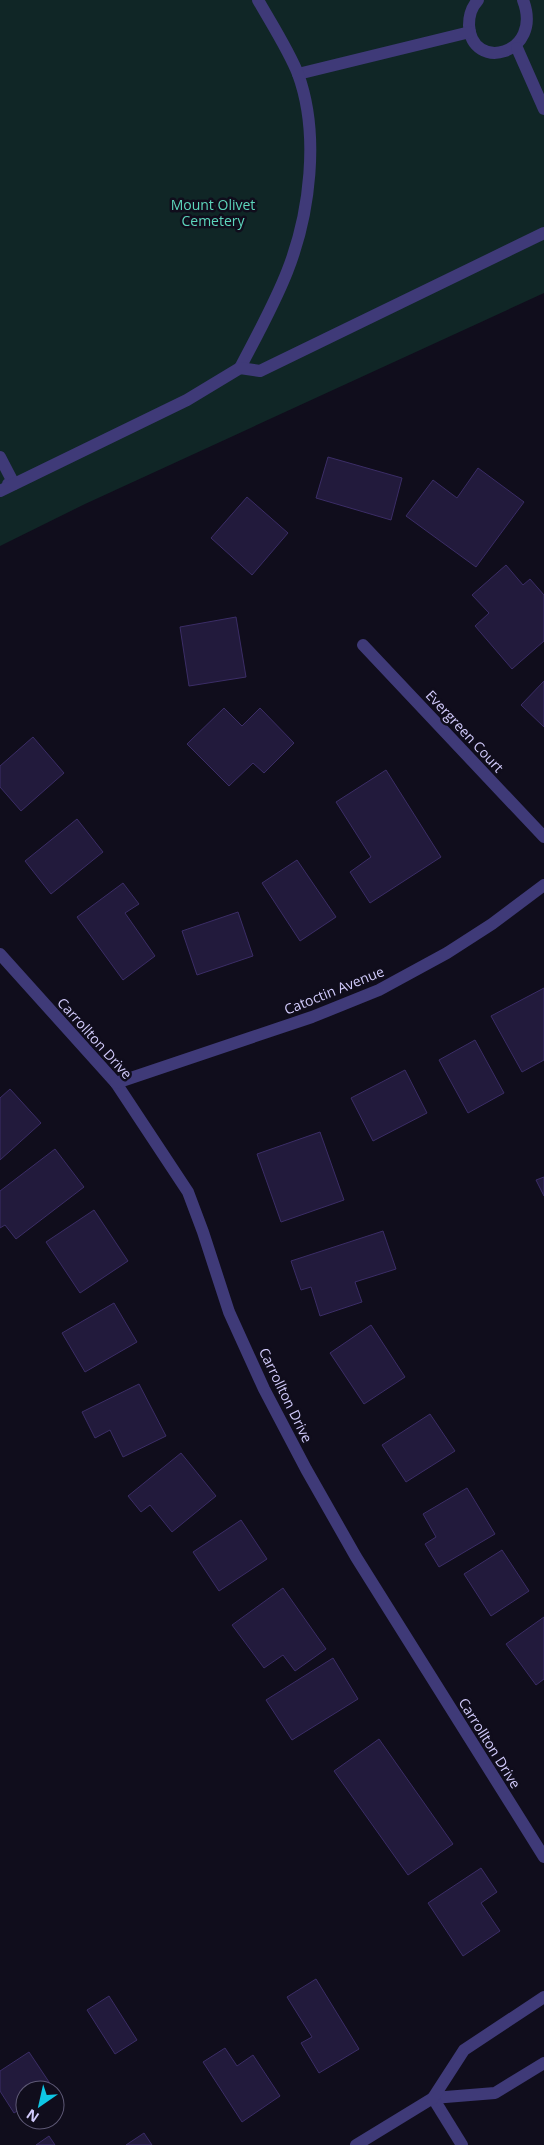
<svg xmlns="http://www.w3.org/2000/svg" width="544" height="2145" font-family="'Open Sans',sans-serif">
	<style>
		.green { fill: #102626 }
		.building { fill: #221a3c; stroke: #3b2d66 }
		.lines { fill: none; stroke-linecap: round; stroke-linejoin: round }
		.minor { stroke: #3f3a78; stroke-width: 12 }
		.labels { text-anchor: middle; dominant-baseline: central; stroke-width: 5; stroke-linejoin: round; paint-order: stroke }
		.park-label { font-size: 14px; fill: #5dd6bc; stroke: #100d1c }
		.street-label { font-size: 14px; fill: #d2cbfc; stroke: #100d1c }
	</style>
	<rect width="100%" height="100%" fill="#100d1c"/>
	<path class="green" d="M0 0H544V293L85 504 0 546Z"/>
	<g class="building">
		<path d="M328 457 402 478 391 520 316 498Z"/>
		<path d="M478 468 524 502 476 567 406 516 433 480 457 498Z"/>
		<path d="M247 497 288 533 252 575 211 538Z"/>
		<path d="M506 565 523 585 530 579 544 595V641L512 669 475 626 489 613 472 595Z"/>
		<path d="M236 617 246 677 189 686 180 627Z"/>
		<path d="M544 681V727L521 705Z"/>
		<path d="M224 708 242 726 260 708 294 743 264 773 253 763 229 786 187 744Z"/>
		<path d="M33 737 64 773 21 811 0 787V766Z"/>
		<path d="M386 770 441 857 370 903 350 872 371 857 336 802Z"/>
		<path d="M77 819 103 852 51 894 25 861Z"/>
		<path d="M297 860 336 917 300 941 262 883Z"/>
		<path d="M123 883 139 904 125 913 155 956 123 980 77 917Z"/>
		<path d="M238 912 253 956 197 975 182 931Z"/>
		<path d="M544 988V1060L522 1072 491 1016Z"/>
		<path d="M475 1040 504 1093 468 1113 439 1060Z"/>
		<path d="M405 1070 427 1113 373 1141 351 1098Z"/>
		<path d="M10 1089 41 1123 0 1160V1098Z"/>
		<path d="M320 1132 344 1200 281 1222 257 1154Z"/>
		<path d="M55 1149 84 1187 16 1239 5 1225 0 1228V1191Z"/>
		<path d="M544 1177V1196L536 1180Z"/>
		<path d="M94 1210 128 1261 80 1293 46 1242Z"/>
		<path d="M383 1231 396 1269 355 1282 362 1302 320 1316 311 1287 301 1290 291 1261Z"/>
		<path d="M114 1303 137 1342 85 1372 62 1333Z"/>
		<path d="M371 1325 405 1377 364 1404 330 1353Z"/>
		<path d="M139 1384 166 1436 123 1457 110 1430 95 1438 82 1412Z"/>
		<path d="M430 1414 455 1451 406 1482 382 1445Z"/>
		<path d="M181 1453 216 1496 172 1532 150 1505 141 1512 128 1496Z"/>
		<path d="M467 1488 495 1534 439 1567 425 1544 436 1537 423 1514Z"/>
		<path d="M241 1520 267 1559 219 1591 193 1552Z"/>
		<path d="M502 1550 529 1591 491 1616 464 1574Z"/>
		<path d="M283 1588 326 1649 295 1671 283 1655 264 1668 232 1625Z"/>
		<path d="M544 1617V1679L536 1685 506 1644Z"/>
		<path d="M333 1658 358 1699 292 1740 266 1700Z"/>
		<path d="M379 1739 453 1844 408 1875 334 1771Z"/>
		<path d="M481 1868 497 1892 481 1903 500 1931 463 1956 428 1903Z"/>
		<path d="M316 1979 359 2049 319 2073 301 2043 312 2037 287 1997Z"/>
		<path d="M109 1996 137 2040 115 2054 87 2010Z"/>
		<path d="M225 2048 237 2066 253 2055 280 2096 242 2122 203 2062Z"/>
		<path d="M29 2052 53 2088 49 2090H25V2106L14 2113 0 2091V2071Z"/>
		<path d="M144 2133 152 2145H126Z"/>
		<path d="M49 2136 55 2145H36Z"/>
	</g>
	<g class="lines">
		<g class="minor">
			<path d="M478 0C471 8 469 15 469 25 471 73 544 55 523 0"/>
			<path d="M517 48 544 109"/>
			<path d="M298 74 470 32"/>
			<path d="M240 368C256 337 274 305 287 272 310 214 320 134 298 74 289 51 271 23 258 0"/>
			<path d="M0 457 14 484H8"/>
			<path d="M0 491 187 400 240 368 260 371 544 233"/>
			<path d="M363 645 544 837"/>
			<path d="M0 954 116 1083 188 1192 203 1232 229 1312 264 1389 306 1469 356 1557 544 1857"/>
			<path d="M116 1083 312 1017 379 990 447 953 492 924 544 885"/>
			<path d="M433 2098 495 2093 544 2063"/>
			<path d="M433 2098 462 2145"/>
			<path d="M356 2145 433 2098 464 2050 544 1997"/>
		</g>
	</g>
	<g class="labels">
		<g class="park-label">
			<text x="213" y="204">Mount Olivet<tspan x="213" dy="16">Cemetery</tspan></text>
		</g>
		<g class="street-label">
			<text transform="translate(465 731) rotate(47)">Evergreen Court</text>
			<text transform="translate(334 990) rotate(-22)">Catoctin Avenue</text>
			<text transform="translate(95 1038) rotate(48)">Carrollton Drive</text>
			<text transform="translate(286 1395) rotate(64)">Carrollton Drive</text>
			<text transform="translate(490 1743) rotate(58)">Carrollton Drive</text>
		</g>
	</g>
	<g transform="translate(40 2105) rotate(214)"><circle r="24" fill="#100d1c" stroke="#5e5976"/>
	<path d="M0-4L9 19L0 12L-9 19Z" fill="#0ec7e5"/>
	<text y="-8" font-size="14" font-weight="bold" text-anchor="middle" fill="#d2cbfc">N</text>
	</g>
</svg>
